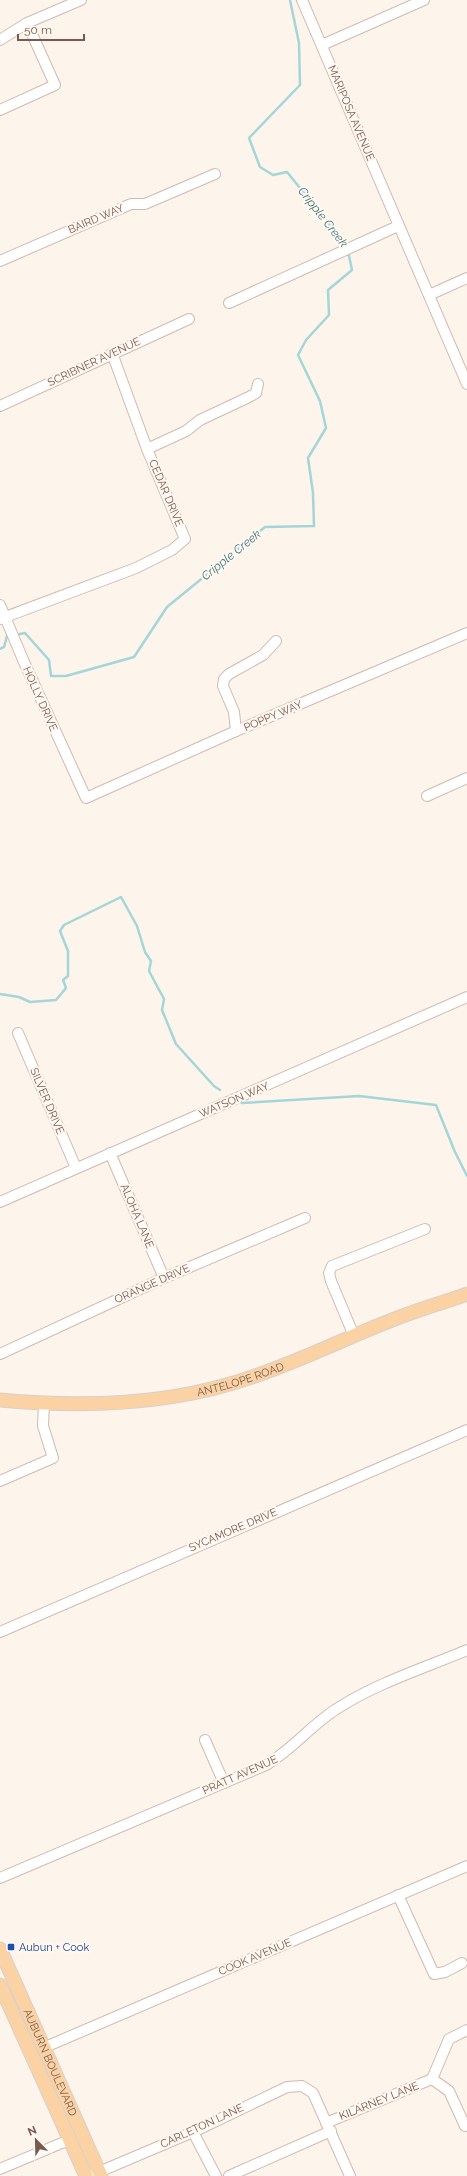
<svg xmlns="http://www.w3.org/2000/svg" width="467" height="2176" font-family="Raleway,sans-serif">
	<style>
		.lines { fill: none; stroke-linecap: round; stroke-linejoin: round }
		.stream { stroke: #a4d6d9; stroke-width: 2.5 }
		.minor-casing { stroke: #d0baaf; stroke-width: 12 }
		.major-casing { stroke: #d9d0cd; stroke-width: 15 }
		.minor { stroke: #fff; stroke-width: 10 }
		.major { stroke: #fad2a4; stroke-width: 13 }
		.transit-dot { fill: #1a4fb4; stroke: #fff8f1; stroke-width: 1.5 }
		.labels { text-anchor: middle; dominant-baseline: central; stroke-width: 4; stroke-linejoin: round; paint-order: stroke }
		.street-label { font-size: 11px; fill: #79584d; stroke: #fff8f1 }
		.transit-label { font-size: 11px; fill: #164399; stroke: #fff8f1; text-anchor: start }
		.water-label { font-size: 12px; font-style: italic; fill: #40787d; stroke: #fff8f1 }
	</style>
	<rect width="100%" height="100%" fill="#fdf4eb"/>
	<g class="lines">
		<g class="stream">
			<path d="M290 0 299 43 300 85 249 138 260 167 273 175 287 172 347 246"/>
			<path d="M15 635 25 633 49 660 51 676H66L134 657 167 607 265 527 314 526 313 493 308 458 326 428 320 401 298 355 306 340 329 315 328 290 352 270 348 251"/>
			<path d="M0 649 4 647 7 636 11 635"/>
			<path d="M0 994 19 997 30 1002 56 1000 66 988 63 980 68 976V951L60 931 64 925 121 897 137 926 145 952 151 961 149 971 164 999 162 1010 176 1044 214 1086 220 1090"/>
			<path d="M242 1103 359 1096 436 1105 455 1152 467 1176"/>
		</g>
		<defs>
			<g id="minor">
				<path d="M302 0 467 384"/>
				<path d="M0 40 27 23 81 0"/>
				<path d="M322 45 424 0"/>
				<path d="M0 110 55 85 32 34"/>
				<path d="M0 261 131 204H145L215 174"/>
				<path d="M429 295 467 278"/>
				<path d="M229 303 398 226"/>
				<path d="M0 406 189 319"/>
				<path d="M147 449 186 431 200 420 249 397 256 393 258 384"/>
				<path d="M0 605 24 662 86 798 236 731 467 633"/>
				<path d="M0 619 136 568 172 550 185 539 147 449 112 353"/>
				<path d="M236 731 234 712 223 686 224 679 229 674 263 655 276 641"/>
				<path d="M427 796 467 778"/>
				<path d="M18 1033 76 1168"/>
				<path d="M110 1153 164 1278"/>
				<path d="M0 1202 467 997"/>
				<path d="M354 1336 331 1281 329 1273 332 1266 425 1229"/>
				<path d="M0 1354 164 1278 305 1218"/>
				<path d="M0 1481 53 1458 43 1426 44 1403"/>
				<path d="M0 1632 467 1430"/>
				<path d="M205 1740 224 1783"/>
				<path d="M0 1878 266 1765C293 1749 312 1724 338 1708 377 1683 424 1668 467 1650"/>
				<path d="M398 1895 434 1974 445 1972 462 1963"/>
				<path d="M43 2048 467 1866"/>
				<path d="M432 2079 449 2091 465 2126"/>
				<path d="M326 2123 432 2079 449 2039 467 2030"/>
				<path d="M193 2132 216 2176"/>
				<path d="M0 2169 69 2140"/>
				<path d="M94 2174 193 2132 287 2087 302 2086 313 2093 350 2176"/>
				<path d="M229 2176 331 2131"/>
			</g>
			<g id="major">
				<path id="s1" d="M0 1400C84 1408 174 1405 255 1376 302 1360 346 1338 392 1320 417 1310 442 1303 467 1294"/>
				<path id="s2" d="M0 1949 101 2176"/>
				<path d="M0 1985 86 2176"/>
			</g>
		</defs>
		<use href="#minor" class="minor-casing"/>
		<use href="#major" class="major-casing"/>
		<use href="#minor" class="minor"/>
		<use href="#major" class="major"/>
	</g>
	<rect class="transit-dot" x="7" y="1943" width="8" height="8" rx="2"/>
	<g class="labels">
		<g class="street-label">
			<text transform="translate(351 113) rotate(67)">MARIPOSA AVENUE</text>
			<text transform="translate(96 219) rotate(-23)">BAIRD WAY</text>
			<text transform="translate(94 362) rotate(-25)">SCRIBNER AVENUE</text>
			<text transform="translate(166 493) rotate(67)">CEDAR DRIVE</text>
			<text transform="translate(40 699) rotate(66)">HOLLY DRIVE</text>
			<text transform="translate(273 716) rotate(-23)">POPPY WAY</text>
			<text transform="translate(234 1100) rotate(-23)">WATSON WAY</text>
			<text transform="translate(47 1101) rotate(67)">SILVER DRIVE</text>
			<text transform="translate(137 1216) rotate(67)">ALOHA LANE</text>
			<text transform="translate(152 1284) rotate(-24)">ORANGE DRIVE</text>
			<text stroke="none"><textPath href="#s1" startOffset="243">ANTELOPE ROAD</textPath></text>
			<text transform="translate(233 1530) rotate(-23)">SYCAMORE DRIVE</text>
			<text transform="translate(240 1775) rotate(-24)">PRATT AVENUE</text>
			<text transform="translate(255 1957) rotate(-23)">COOK AVENUE</text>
			<text stroke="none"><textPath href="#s2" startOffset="124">AUBURN BOULEVARD</textPath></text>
			<text transform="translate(379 2101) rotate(-22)">KILARNEY LANE</text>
			<text transform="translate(202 2126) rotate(-25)">CARLETON LANE</text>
		</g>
		<g class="transit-label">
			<text x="19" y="1947">Aubun + Cook</text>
		</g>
		<g class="water-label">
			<text transform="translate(323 217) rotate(52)">Cripple Creek</text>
			<text transform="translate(231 555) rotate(-39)">Cripple Creek</text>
		</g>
	</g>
	<g transform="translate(36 2140) rotate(337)" stroke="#fff8f1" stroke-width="3" paint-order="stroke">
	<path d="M0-3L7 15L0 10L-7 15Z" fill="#79584d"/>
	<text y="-6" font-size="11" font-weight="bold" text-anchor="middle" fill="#79584d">N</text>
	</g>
	<path d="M18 34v6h66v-6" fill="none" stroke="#79584d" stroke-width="2"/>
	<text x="24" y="34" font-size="12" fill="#79584d" stroke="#fff8f1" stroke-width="3" paint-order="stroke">50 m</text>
</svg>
